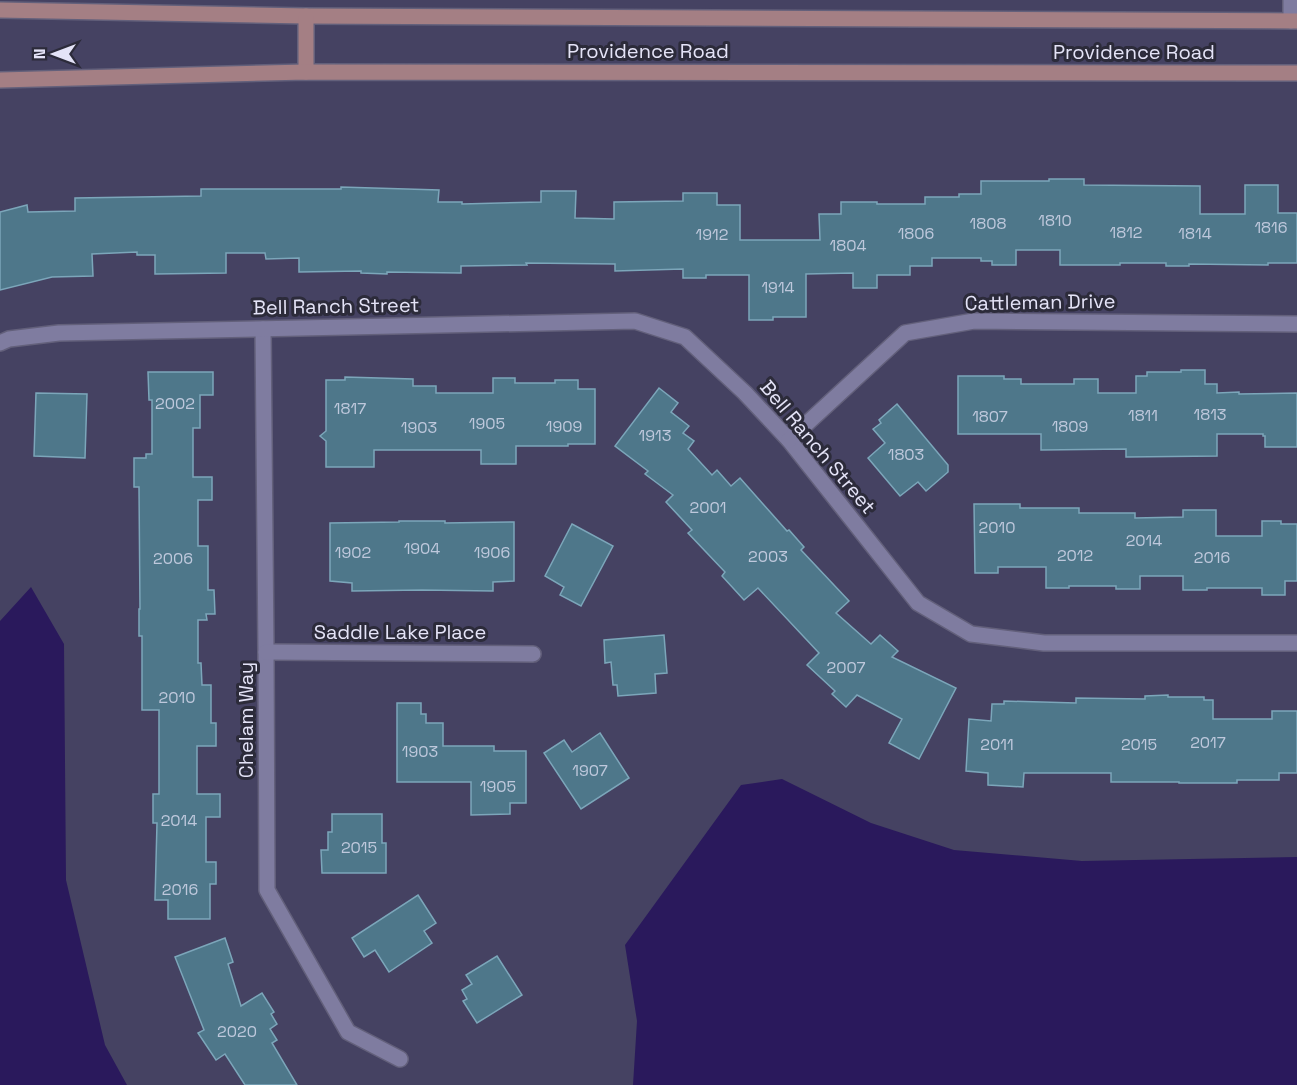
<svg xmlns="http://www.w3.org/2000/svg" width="1297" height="1085" font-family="'Space Grotesk',sans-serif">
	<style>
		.water { fill: #2a195c }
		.building { fill: #4e778a; stroke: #7ca6ba; stroke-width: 1.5 }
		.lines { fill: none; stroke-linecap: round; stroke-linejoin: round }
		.service-casing { stroke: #63607b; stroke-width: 18 }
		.minor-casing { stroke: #63607b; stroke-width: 18 }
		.secondary-casing { stroke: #63607b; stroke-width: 18 }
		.service { stroke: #7f7ca0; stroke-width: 15 }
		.minor { stroke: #7f7ca0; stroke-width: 15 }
		.secondary { stroke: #a47f84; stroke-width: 15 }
		.labels { text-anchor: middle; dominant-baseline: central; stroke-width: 6; stroke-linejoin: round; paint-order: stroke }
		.number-label { font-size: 16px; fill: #bec8dc }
		.street-label { font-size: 20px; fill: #e4e3f7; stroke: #2c2b3a }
	</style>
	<rect width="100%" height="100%" fill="#454262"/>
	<g class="water">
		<path d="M31 587 64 644 66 880 105 1045 127 1085H0V621Z"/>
		<path d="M782 779 871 823 954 850 1082 861 1297 857V1085H633L637 1021 625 945 741 785Z"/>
	</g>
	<g class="building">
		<path d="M1049 179H1084V185L1200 186V214H1245V185H1278V213H1297V263H1268V265L1189 264V266H1166V263H1120V265H1060V250H1016V265H992V261H981V258H932V266H910V275H877V288H853V273L806 274V317H773V320H749V275H706V278H683V269L615 271V264L526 263 527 265 461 266V273L387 272V274L361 273V271L299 272V258L266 259 265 253H226V273L155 274V255H137V252L92 254 93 276 52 277 0 290V212L27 205 28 212 75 211V198L201 196V189H341V187L439 190 438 202H462V204L541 202V191H576L575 218 614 219V202L683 201V193H717V205H740V240H820L819 214H841V202H877V204H925V197H959V194H981V181H1049Z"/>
		<path d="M1181 370H1205V384H1217V393L1239 392V394L1297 393V447H1265V436H1263V434H1217V456L1126 457V449L1041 450V434H958V376H1004V379H1021V384H1074V379H1098V393H1136V376H1147V372H1181Z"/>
		<path d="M148 372H213V395H200V428H193V477H212V500H198V546H208V590H214L215 614H206L207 620H198V663H201L202 685H211V723H216V746H197V794H220V817H206V862H216V884H210V919H168V900H155L157 823H153V794H159V710H142V636H139V609H140L139 487H134V458H146V454H152V400H149Z"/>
		<path d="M345 377 413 379V386H436V393H493V378H515V383H555V380H578V389H595V444H568V446H516V464H481V450H374V467H326V441L320 436 326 431V380H345Z"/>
		<path d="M659 388 678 403 671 412 689 426 683 433 694 441 688 449 712 475 717 470 731 486 740 478 787 531 789 530 804 547 801 550 849 601 836 613 871 644 880 635 898 651 892 657 956 688 919 759 889 743 902 719 857 695 846 707 832 694 835 691 807 665 819 653 758 588 744 600 722 576 725 572 688 533 692 530 666 502 673 495 645 474 648 471 615 446Z"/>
		<path d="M36 393 87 394 85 458 34 456Z"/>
		<path d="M897 404 948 465V472L926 491 918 482 900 496 868 458 885 443 873 429 881 423 879 420Z"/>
		<path d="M974 504H1020V508H1079V513H1135V518L1183 517V510H1216V536H1262V521H1281V524H1297V581H1285V595H1262V588H1207V590H1183V576H1140V589H1116V586H1069V588H1046V567H998V573H975Z"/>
		<path d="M399 521H445V523L514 522V581L493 582V591L422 590 352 591V583L330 581V523L399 522Z"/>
		<path d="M572 524 613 546 581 606 560 595 564 587 545 576Z"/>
		<path d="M664 635 667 673 655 674 656 693 618 696 617 685H613L611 662 605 663 604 640Z"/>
		<path d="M1168 695V697H1204V700H1213V719H1272V711H1297V773H1279V780H1237V783H1179V782H1111V773H1024L1023 787 988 785V773L966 771 969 719 991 721 992 704H1004V701L1076 703V698L1145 699V696Z"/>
		<path d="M397 703H421V714H426V723H443V746H494V751H526V803H510V814L471 815V782H397Z"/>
		<path d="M600 733 629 778 581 809 544 753 564 740 572 752Z"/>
		<path d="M332 814H382V843H386V873H322L321 850H328V832H332Z"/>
		<path d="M418 895 436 923 424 931 432 943 389 972 375 950 364 957 352 938Z"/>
		<path d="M225 938 233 962 228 964 241 1006 262 993 274 1012 271 1014 277 1024 270 1029 277 1040 272 1043 297 1085H245L225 1054 216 1060 198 1033 204 1030 175 957Z"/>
		<path d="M497 956 522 995 477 1023 463 1001 467 999 462 990 472 984 466 975Z"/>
	</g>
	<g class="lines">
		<defs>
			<path id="service" d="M1291 0V21"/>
			<g id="minor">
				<path d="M263 329 266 652 267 890 348 1032 400 1059"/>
				<path d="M0 343 9 339 59 333 635 321 685 337 745 393 789 440 918 603 971 634 1044 643H1297"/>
				<path d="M789 440 905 333 974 321 1297 324"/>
				<path d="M266 652 533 654"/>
			</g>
			<g id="secondary">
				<path d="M0 10 306 16 1297 21"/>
				<path d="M306 16V72"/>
				<path d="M0 80 306 72 1297 73"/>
			</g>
		</defs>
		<use href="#service" class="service-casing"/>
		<use href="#minor" class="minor-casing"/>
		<use href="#secondary" class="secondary-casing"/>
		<use href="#service" class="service"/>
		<use href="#minor" class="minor"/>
		<use href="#secondary" class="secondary"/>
	</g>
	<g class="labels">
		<g class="number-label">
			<text x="1055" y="220">1810</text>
			<text x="988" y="223">1808</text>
			<text x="1271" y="227">1816</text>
			<text x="1126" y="232">1812</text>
			<text x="916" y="233">1806</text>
			<text x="1195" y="233">1814</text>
			<text x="712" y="234">1912</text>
			<text x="848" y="245">1804</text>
			<text x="778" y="287">1914</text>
			<text x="175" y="403">2002</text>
			<text x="350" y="408">1817</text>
			<text x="1210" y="414">1813</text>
			<text x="1143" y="415">1811</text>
			<text x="990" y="416">1807</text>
			<text x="487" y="423">1905</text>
			<text x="564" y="426">1909</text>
			<text x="1070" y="426">1809</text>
			<text x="419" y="427">1903</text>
			<text x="655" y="435">1913</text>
			<text x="906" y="454">1803</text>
			<text x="708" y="507">2001</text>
			<text x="997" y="527">2010</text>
			<text x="1144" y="540">2014</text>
			<text x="422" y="548">1904</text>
			<text x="353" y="552">1902</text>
			<text x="492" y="552">1906</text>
			<text x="1075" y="555">2012</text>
			<text x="768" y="556">2003</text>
			<text x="1212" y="557">2016</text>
			<text x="173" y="558">2006</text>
			<text x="846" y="667">2007</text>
			<text x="177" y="697">2010</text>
			<text x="1208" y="742">2017</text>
			<text x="997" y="744">2011</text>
			<text x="1139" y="744">2015</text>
			<text x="420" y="751">1903</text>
			<text x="590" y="770">1907</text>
			<text x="498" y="786">1905</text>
			<text x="179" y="820">2014</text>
			<text x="359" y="847">2015</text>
			<text x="180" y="889">2016</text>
			<text x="237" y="1031">2020</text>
		</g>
		<g class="street-label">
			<text x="648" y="51">Providence Road</text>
			<text x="1134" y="52">Providence Road</text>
			<text transform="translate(1040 302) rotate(-1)">Cattleman Drive</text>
			<text transform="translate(336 306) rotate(-1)">Bell Ranch Street</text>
			<text transform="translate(818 447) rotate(50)">Bell Ranch Street</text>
			<text x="400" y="632">Saddle Lake Place</text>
			<text transform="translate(246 720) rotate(-90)">Chelam Way</text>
		</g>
	</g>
	<g transform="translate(54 54) rotate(270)" stroke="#2c2b3a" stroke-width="4.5" paint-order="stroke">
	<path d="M0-4.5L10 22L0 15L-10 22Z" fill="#e4e3f7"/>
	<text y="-9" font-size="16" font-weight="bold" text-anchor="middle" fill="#e4e3f7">N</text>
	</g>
</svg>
